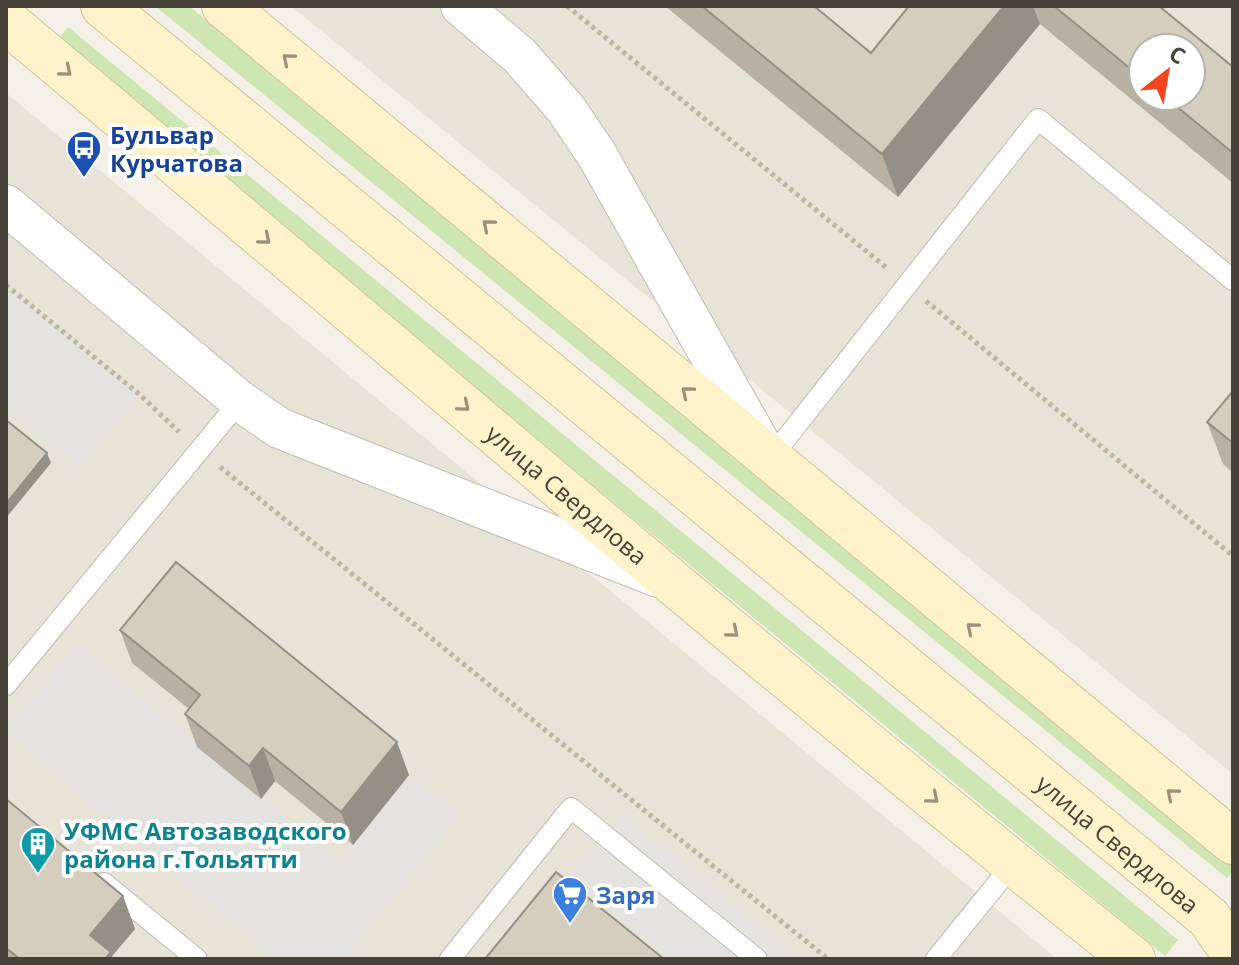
<svg xmlns="http://www.w3.org/2000/svg" width="1239" height="965" font-family="'Open Sans',sans-serif">
	<style>
		.residential { fill: #e7e3d6; fill-rule: evenodd }
		.green { fill: #cde6b2 }
		.parking { fill: #e5e3e0 }
		.lines { fill: none; stroke-linecap: round; stroke-linejoin: round }
		.lane-casing { stroke: #c2bbae; stroke-width: 22 }
		.street-casing { stroke: #c2bbae; stroke-width: 42 }
		.secondary-casing { stroke: #d2c599; stroke-width: 46 }
		.path { stroke: #c0b59d; stroke-width: 5; stroke-dasharray: 4 4; stroke-linecap: butt }
		.lane { stroke: #fff; stroke-width: 20 }
		.street { stroke: #fff; stroke-width: 40 }
		.secondary { stroke: #fdf2c9; stroke-width: 44 }
		.wall { fill: #b7b0a3; fill-rule: evenodd }
		.shaded-wall { fill: #959085 }
		.building { fill: #d5cdbe; stroke: #959085; stroke-width: 2 }
		.oneway { stroke: #999179 }
		.labels { text-anchor: middle; dominant-baseline: central; stroke-width: 8; stroke-linejoin: round; paint-order: stroke }
		.transit-label { font-size: 24px; font-weight: bold; fill: #164399; stroke: #fff; text-anchor: start }
		.street-label { font-size: 24px; fill: #474137; stroke: #fff }
		.culture-label { font-size: 24px; font-weight: bold; fill: #0d838f; stroke: #fff; text-anchor: start }
		.shop-label { font-size: 24px; font-weight: bold; fill: #366cbe; stroke: #fff; text-anchor: start }
	</style>
	<rect width="100%" height="100%" fill="#f4f0e8"/>
	<g class="residential">
		<path d="M291 6H1233V774ZM1143 48H1191V96H1143Z"/>
		<path d="M6 93 1057 959H6Z"/>
	</g>
	<g class="green">
		<path d="M155 6H189L1233 855V871L1227 878Z"/>
		<path d="M68 27 1178 940 1165 956 55 43Z"/>
	</g>
	<g class="parking">
		<path d="M6 285 139 394 79 467 6 407Z"/>
		<path d="M78 644 339 863 409 775 459 814 344 959H275L6 733V729Z"/>
		<path d="M620 813 801 959H670L568 877Z"/>
	</g>
	<g class="lines">
		<defs>
			<g id="lane">
				<path d="M769 460 1038 119 1233 280"/>
				<path d="M6 685 240 401"/>
				<path d="M104 883 197 959"/>
				<path d="M450 959 571 808 757 959"/>
				<path d="M936 959 1013 864"/>
			</g>
			<g id="street">
				<path d="M461 6 520 56 566 109 597 155 763 449"/>
				<path d="M6 205 240 401 279 428 658 577"/>
			</g>
			<g id="secondary">
				<path id="s1" d="M103 6 1209 918 1233 953"/>
				<path d="M224 6 1233 842"/>
				<path id="s2" d="M6 21C381 334 750 655 1133 959"/>
			</g>
		</defs>
		<use href="#lane" class="lane-casing"/>
		<use href="#street" class="street-casing"/>
		<use href="#secondary" class="secondary-casing"/>
		<g class="path">
			<path d="M567 6 888 269"/>
			<path d="M6 285 139 394 179 432"/>
			<path d="M926 301 1233 556"/>
			<path d="M220 467 828 959"/>
		</g>
		<use href="#lane" class="lane"/>
		<use href="#street" class="street"/>
		<use href="#secondary" class="secondary"/>
	</g>
	<g class="wall">
		<path d="M665 6H814L871 53 909 6H1159L1233 67V183L1040 24 898 197ZM1143 48 1191 96H1143Z"/>
		<path d="M1233 391V473L1223 464 1207 422Z"/>
		<path d="M120 630 409 775 353 845 275 781 261 799 197 747 185 714 189 709 132 663Z"/>
		<path d="M6 799 123 896 135 929 112 956 113 959H6Z"/>
	</g>
	<g class="shaded-wall">
		<path d="M1004 6H1033L1040 24 898 197 882 154Z"/>
		<path d="M47 453 51 463 6 518V504Z"/>
		<path d="M397 742 409 775 353 845 341 812Z"/>
		<path d="M263 748 275 781 261 799 249 766Z"/>
		<path d="M123 896 135 929 112 956 113 959H99L90 935Z"/>
	</g>
	<g class="building">
		<path d="M702 6H814L871 53 909 6H1004L882 154Z"/>
		<path d="M1054 6H1159L1233 67V153L1164 96H1191V48H1143V79Z"/>
		<path d="M1233 391V443L1207 422Z"/>
		<path d="M6 420 47 453 6 504Z"/>
		<path d="M176 562 397 742 341 812 263 748 249 766 185 714 200 695 120 630Z"/>
		<path d="M6 799 123 896 90 935 111 952 105 959H20L6 948Z"/>
		<path d="M556 872 664 959H485Z"/>
	</g>
	<defs><path id="oneway-chevron" d="M-2-3.5L2.5 0L-2 3.5" fill="none" stroke-width="1.6" stroke-linecap="round" stroke-linejoin="round" transform="scale(2)"/></defs>
	<g class="oneway">
		<use href="#oneway-chevron" transform="translate(288 59) rotate(-140)"/>
		<use href="#oneway-chevron" transform="translate(66 71) rotate(40)"/>
		<use href="#oneway-chevron" transform="translate(488 225) rotate(-140)"/>
		<use href="#oneway-chevron" transform="translate(265 239) rotate(40)"/>
		<use href="#oneway-chevron" transform="translate(687 392) rotate(-140)"/>
		<use href="#oneway-chevron" transform="translate(464 406) rotate(40)"/>
		<use href="#oneway-chevron" transform="translate(972 628) rotate(-140)"/>
		<use href="#oneway-chevron" transform="translate(733 632) rotate(40)"/>
		<use href="#oneway-chevron" transform="translate(1172 794) rotate(-140)"/>
		<use href="#oneway-chevron" transform="translate(933 798) rotate(40)"/>
	</g>
	<defs>
		<symbol id="bus-pin" viewBox="-11 -11 22 30"><path d="M0 17L-7.5 6A9.5 9.5 0 1 1 7.5 6Z" fill="#1a4fb4" stroke="#fff"/><path d="M-5-6H5V4H4V6H2V4H-2V6H-4V4H-5ZM-3.5-4V0h7V-4ZM-3.5 1.2v1.5H-2V1.2ZM2 1.2v1.5H3.5V1.2Z" fill="#fff"/></symbol>
		<symbol id="building-pin" viewBox="-11 -11 22 30"><path d="M0 17L-7.5 6A9.5 9.5 0 1 1 7.5 6Z" fill="#0f9aa8" stroke="#fff"/><path d="M-4-6H4V6H1V3H-1V6H-4ZM-2.5-4.3h1.7v1.8h-1.7ZM.8-4.3h1.7v1.8H.8ZM-2.5-1h1.7V.8h-1.7ZM.8-1h1.7V.8H.8Z" fill="#fff"/></symbol>
		<symbol id="supermarket-pin" viewBox="-11 -11 22 30"><path d="M0 17L-7.5 6A9.5 9.5 0 1 1 7.5 6Z" fill="#3f7fe0" stroke="#fff"/><path d="M-6-5.5h2.5l.6 2H6L4.5 2H-2.5L-4.4-4H-6ZM-1.5 3.2a1.3 1.3 0 1 0 .1 0ZM3 3.2a1.3 1.3 0 1 0 .1 0Z" fill="#fff"/></symbol>
	</defs>
	<g fill-rule="evenodd">
		<use href="#bus-pin" x="64" y="128" width="40" height="54"/>
		<use href="#building-pin" x="18" y="824" width="40" height="54"/>
		<use href="#supermarket-pin" x="550" y="874" width="40" height="54"/>
	</g>
	<g class="labels">
		<g class="transit-label">
			<text x="110" y="134">Бульвар<tspan x="110" dy="28">Курчатова</tspan></text>
		</g>
		<g class="street-label">
			<text stroke="none"><textPath href="#s2" startOffset="734">улица Свердлова</textPath></text>
			<text stroke="none"><textPath href="#s1" startOffset="1316">улица Свердлова</textPath></text>
		</g>
		<g class="culture-label">
			<text x="64" y="830">УФМС Автозаводского<tspan x="64" dy="28">района г.Тольятти</tspan></text>
		</g>
		<g class="shop-label">
			<text x="596" y="894">Заря</text>
		</g>
	</g>
	<rect width="1239" height="965" fill="none" stroke="#474137" stroke-width="16"/>
	<g transform="translate(1167 72) rotate(31)"><circle r="38" fill="#ffffff" stroke="#b5b3af" stroke-width="2"/>
	<path d="M0-6L14 30L0 20L-14 30Z" fill="#f34620"/>
	<text y="-12" font-size="22" font-weight="bold" text-anchor="middle" fill="#474137">С</text>
	</g>
</svg>
